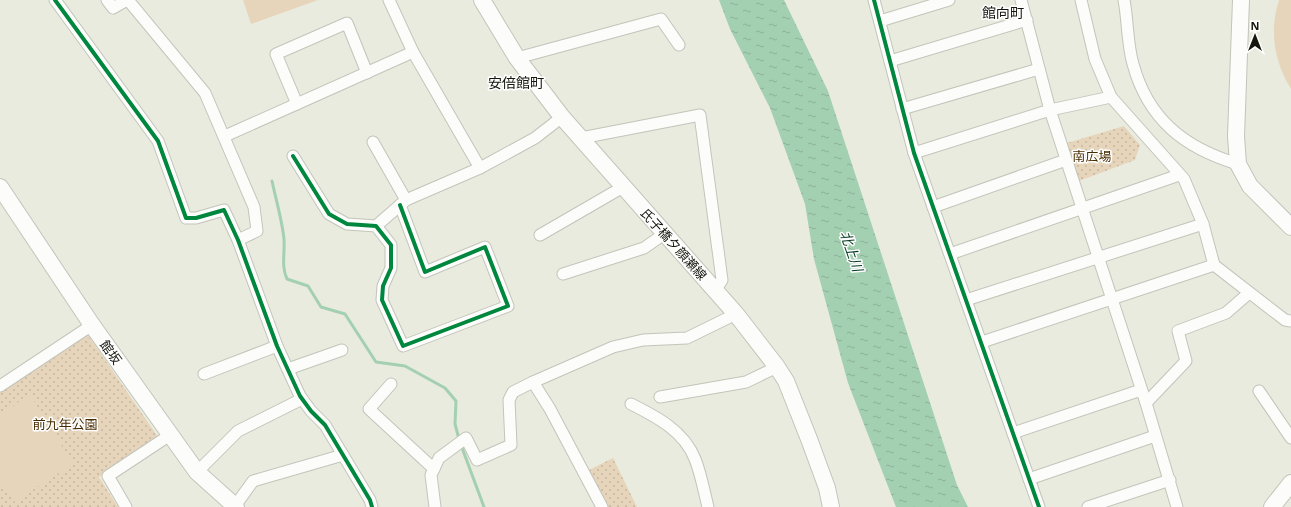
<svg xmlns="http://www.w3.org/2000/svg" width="1291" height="507" font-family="'Open Sans','Noto Sans JP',sans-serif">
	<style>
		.grass { fill: url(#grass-dots) }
		.garden { fill: #e6d5bb }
		.water { fill: url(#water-ripples) }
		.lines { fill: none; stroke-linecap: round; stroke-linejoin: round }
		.stream { stroke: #a4d0b2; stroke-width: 3 }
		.street-casing { stroke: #c3c4ba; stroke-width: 13 }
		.secondary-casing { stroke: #c3c4ba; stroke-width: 18 }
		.street { stroke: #fcfcfa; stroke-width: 11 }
		.secondary { stroke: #fcfcfa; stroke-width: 16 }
		.cycleway-casing { stroke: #fff; stroke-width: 6 }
		.cycleway { stroke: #00873e; stroke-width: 4 }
		.labels { text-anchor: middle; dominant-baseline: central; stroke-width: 3; stroke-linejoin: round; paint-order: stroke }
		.park-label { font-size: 13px; fill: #482c01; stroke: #fff }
		.street-label { font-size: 13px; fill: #15160d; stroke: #fff }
		.neighbourhood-label { font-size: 14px; fill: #15160d; stroke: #fff }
		.water-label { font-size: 14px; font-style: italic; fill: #03371f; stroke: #fff }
	</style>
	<defs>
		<pattern id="grass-dots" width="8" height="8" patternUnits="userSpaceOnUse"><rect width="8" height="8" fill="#e6d5bb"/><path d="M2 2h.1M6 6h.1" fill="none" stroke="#c4b6a0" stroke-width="1.8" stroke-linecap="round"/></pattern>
		<pattern id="water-ripples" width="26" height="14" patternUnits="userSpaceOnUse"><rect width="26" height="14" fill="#a4d0b2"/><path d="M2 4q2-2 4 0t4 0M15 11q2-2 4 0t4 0" fill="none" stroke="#8cb298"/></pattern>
	</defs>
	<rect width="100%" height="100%" fill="#eaebdf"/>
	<g class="grass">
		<path d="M1124 126 1140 145 1135 160 1079 181 1067 143Z"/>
		<path d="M88 335 158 437 99 477 118 507H0V392Z"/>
		<path d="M613 458 637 507H607L589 470Z"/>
	</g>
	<g class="garden">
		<path d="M243 0H318L251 24Z"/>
		<path d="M1279 0H1291V89C1274 62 1269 30 1279 0Z"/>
		<path d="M29 393 73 464 14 502 0 481V417Z"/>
	</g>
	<path class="water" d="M719 0H784L828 91 957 485 968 507H896L848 383 814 259 805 204 770 108 730 29Z"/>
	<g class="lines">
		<g class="stream">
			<path d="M272 181C276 200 282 220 284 239 285 254 281 266 287 279L308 286 321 307 345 314 376 362 405 366 445 388 456 401 455 424 459 439"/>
			<path d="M461 445 484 507"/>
		</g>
		<defs>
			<g id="street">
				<path d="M55 0 158 141 186 218H196L224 210 238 240 277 346 300 396 311 411 325 425 370 500 372 507"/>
				<path d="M107 0 113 8 127 0"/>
				<path d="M128 0 205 93 254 207 257 231 238 240"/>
				<path d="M389 0 413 52 480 168 535 138 562 117"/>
				<path d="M874 0 914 153 1039 507"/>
				<path d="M1021 0 1050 110 1146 403 1177 507"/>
				<path d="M1081 0 1095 59 1111 97 1184 179 1203 224 1214 265 1285 320 1291 321"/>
				<path d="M1124 0C1128 21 1127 43 1133 64 1148 119 1184 148 1238 164"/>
				<path d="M880 21 949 0"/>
				<path d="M517 58 661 19 679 45"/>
				<path d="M890 61 1027 20"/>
				<path d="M297 104 276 54 347 23 367 73"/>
				<path d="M902 109 1039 69"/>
				<path d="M225 136 413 52"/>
				<path d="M581 138 700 115 722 280 715 291"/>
				<path d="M373 142 406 200"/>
				<path d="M914 153 1050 110 1111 97"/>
				<path d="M293 156 329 214 347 224 376 226 391 245V268L383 286 382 300 403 346 508 306 485 247 425 272 400 205"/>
				<path d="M933 207 1066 160"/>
				<path d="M376 226 406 200 480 168"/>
				<path d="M540 235 623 187"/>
				<path d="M950 254 1179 175"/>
				<path d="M563 274 644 248 664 234"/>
				<path d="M966 300 1203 224"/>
				<path d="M982 342 1214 265"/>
				<path d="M288 369 342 350"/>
				<path d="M204 374 277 346"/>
				<path d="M391 384 369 409 434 469"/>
				<path d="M0 386 92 325"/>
				<path d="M1259 391 1291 438"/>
				<path d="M660 397 746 382 777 367"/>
				<path d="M1146 403 1186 361 1178 331 1226 313 1249 293"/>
				<path d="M631 404C657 417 684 431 695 459 701 474 704 491 708 507"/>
				<path d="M1013 433 1141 390"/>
				<path d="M197 472 238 431 302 399"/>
				<path d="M1029 479 1155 436"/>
				<path d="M235 506 253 481 343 455"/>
				<path d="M126 507 108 476 170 435"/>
				<path d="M435 507 431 475 439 458 466 438 477 460 511 445 509 400 513 392 533 382"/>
				<path d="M602 507 550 409 533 382 613 347 643 340 687 338 736 314"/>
				<path d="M1088 507 1170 480"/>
			</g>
			<g id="secondary">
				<path d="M482 0 517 58 562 117 736 314 777 367 786 381 809 439 827 488 831 507"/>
				<path d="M1241 0 1236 136 1238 164 1250 186 1291 227"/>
				<path d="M0 187 92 325 197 472 236 507"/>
				<path d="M1272 507 1291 483"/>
			</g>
		</defs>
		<use href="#street" class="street-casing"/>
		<use href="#secondary" class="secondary-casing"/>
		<use href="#street" class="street"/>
		<use href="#secondary" class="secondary"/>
		<defs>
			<g id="cycleway">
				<path d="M55 0 158 141 186 218H196L224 210 238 240 277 346 300 396 311 411 325 425 370 500 372 507"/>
				<path d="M874 0 914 153 1039 507"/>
				<path d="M293 156 329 214 347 224 376 226 391 245V268L383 286 382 300 403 346 508 306 485 247 425 272 400 205"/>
			</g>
		</defs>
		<use href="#cycleway" class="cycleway-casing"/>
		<use href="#cycleway" class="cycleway"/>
	</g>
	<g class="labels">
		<g class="park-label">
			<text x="1092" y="156">南広場</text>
			<text x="65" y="424">前九年公園</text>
		</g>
		<g class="street-label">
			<text transform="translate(674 244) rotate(48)">氏子橋夕顔瀬線</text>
			<text transform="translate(111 352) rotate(54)">館坂</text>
		</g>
		<g class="neighbourhood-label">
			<text x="1003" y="12">館向町</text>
			<text x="516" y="82">安倍館町</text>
		</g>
		<g class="water-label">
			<text transform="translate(852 251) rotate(71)">北上川</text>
		</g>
	</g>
	<g transform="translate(1255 36)" stroke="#ffffff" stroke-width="3" paint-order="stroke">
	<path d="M0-3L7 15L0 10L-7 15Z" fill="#15160d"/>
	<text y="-6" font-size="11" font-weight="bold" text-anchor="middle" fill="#15160d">N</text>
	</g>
</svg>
